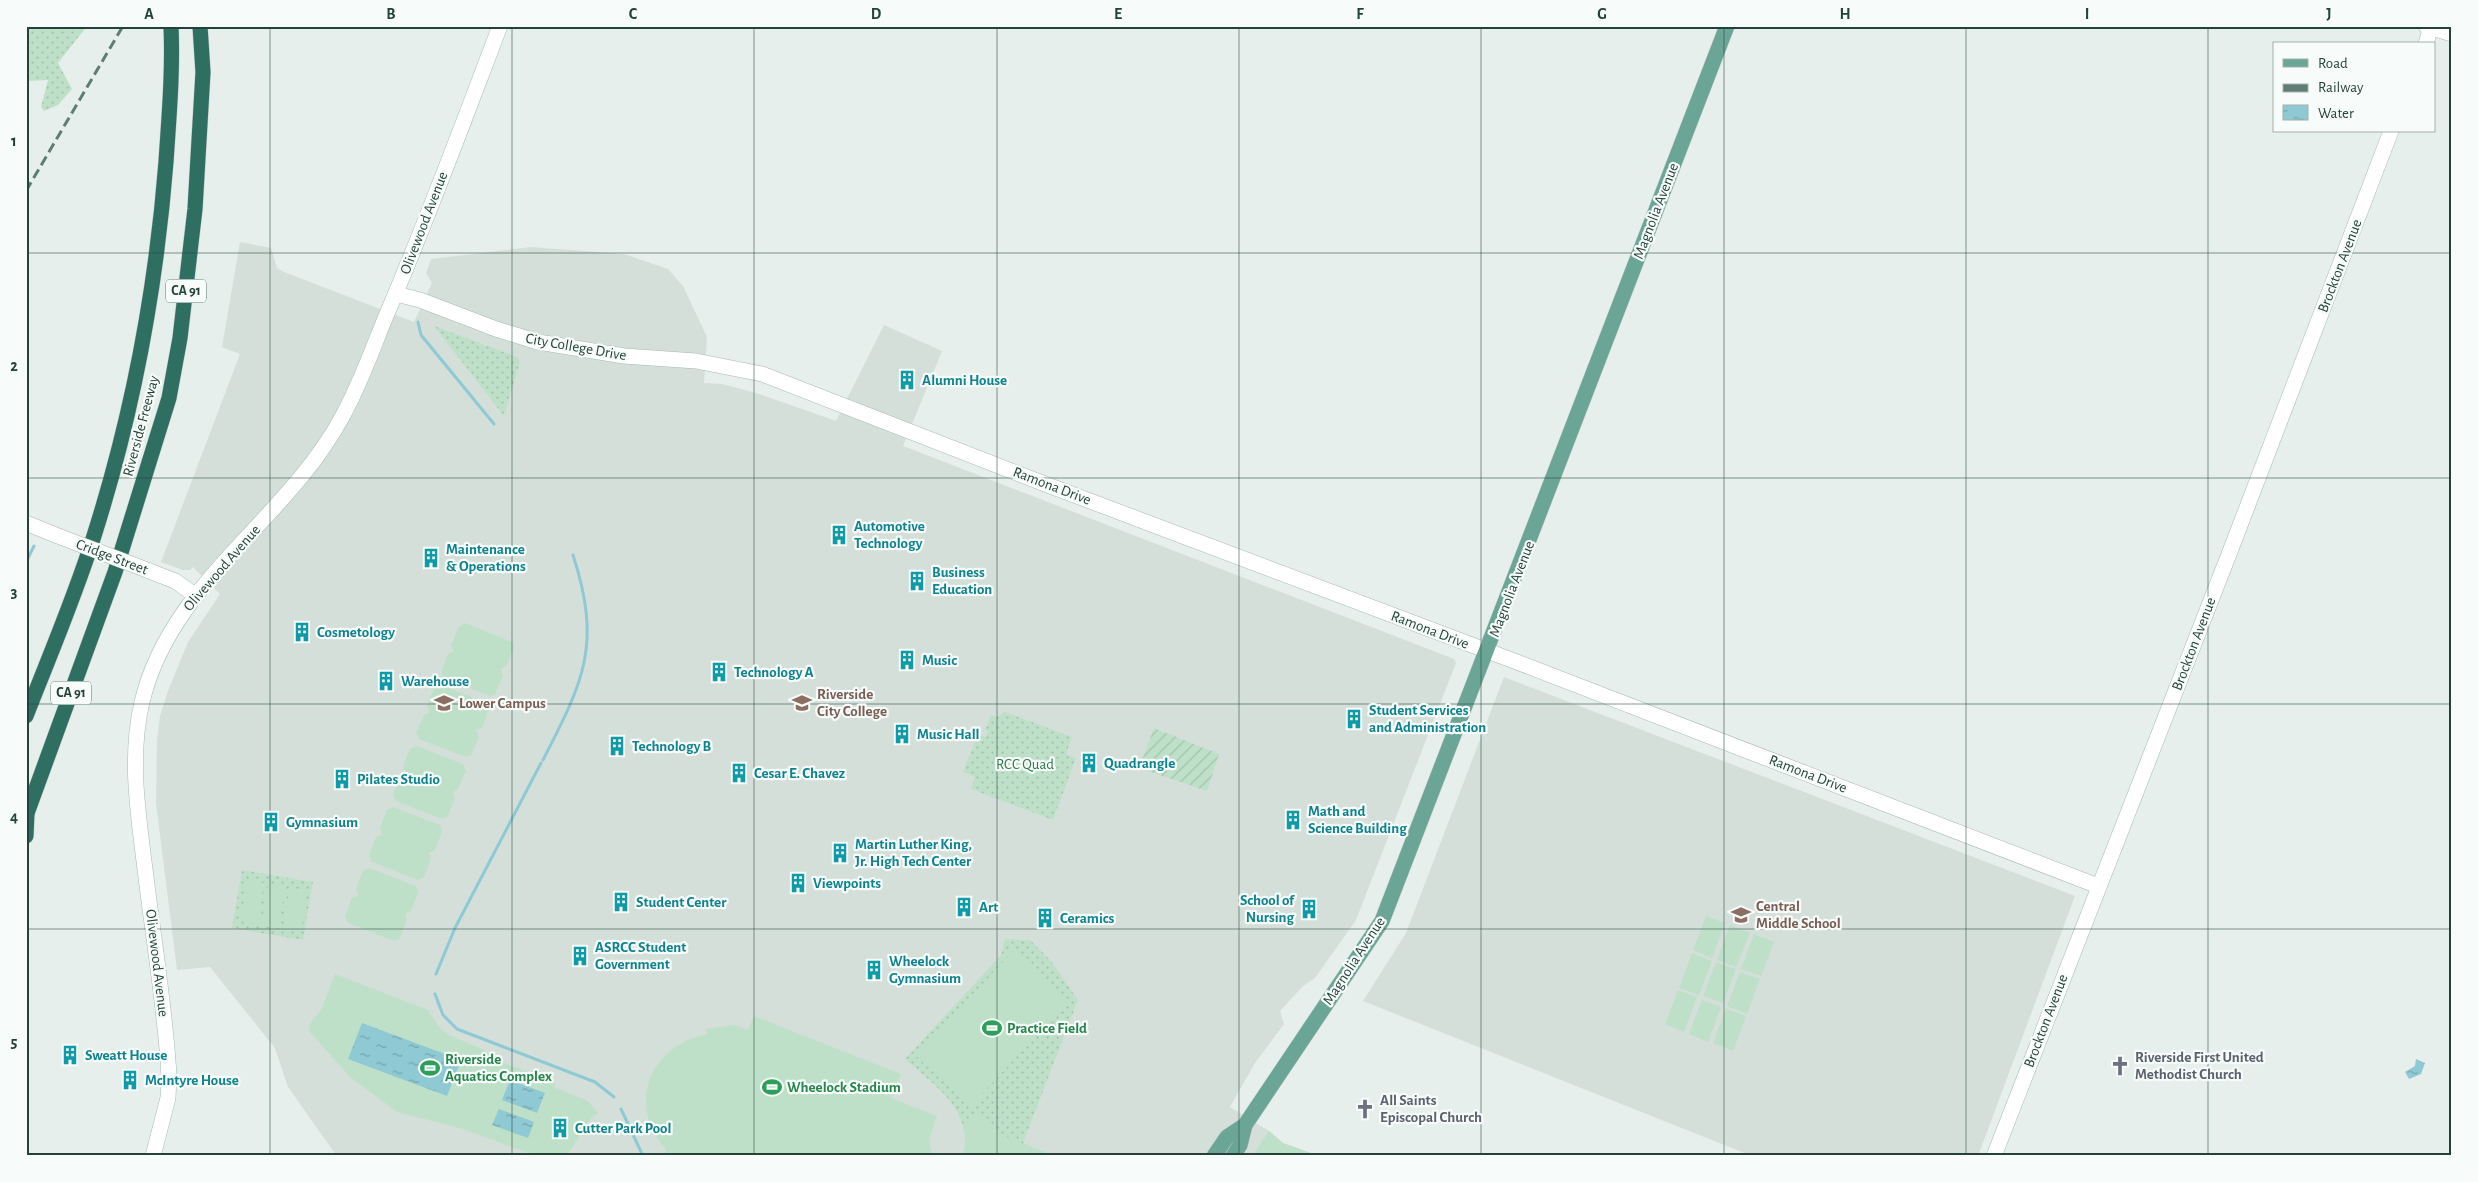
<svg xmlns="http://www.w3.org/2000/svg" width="2478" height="1182" font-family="'Alegreya Sans',sans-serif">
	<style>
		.built { fill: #d4dfda }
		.grass { fill: url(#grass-dots) }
		.garden { fill: url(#garden-furrows) }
		.pitch { fill: #bfe0c8 }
		.water { fill: url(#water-ripples) }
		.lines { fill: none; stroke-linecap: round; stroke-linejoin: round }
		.stream { stroke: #8ec9d4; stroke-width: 3 }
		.tertiary-casing { stroke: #a8b8b2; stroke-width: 16 }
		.secondary-casing { stroke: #a4bbb3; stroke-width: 16 }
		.primary-casing { stroke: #c2cac8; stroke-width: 16 }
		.motorway-casing { stroke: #c2cac8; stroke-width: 16 }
		.tertiary { stroke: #fff; stroke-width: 15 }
		.secondary { stroke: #fff; stroke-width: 15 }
		.primary { stroke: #6aa596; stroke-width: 15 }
		.motorway { stroke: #2f6f62; stroke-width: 15 }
		.rail { stroke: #5f7d75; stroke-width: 3; stroke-dasharray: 10 5; stroke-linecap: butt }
		.tertiary-bridge-casing { stroke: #a8b8b2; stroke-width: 16; stroke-linecap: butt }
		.tertiary-bridge { stroke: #fff; stroke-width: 15 }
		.grid { fill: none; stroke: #24423a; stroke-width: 1; stroke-opacity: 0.55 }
		.labels { text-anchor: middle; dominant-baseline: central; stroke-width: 4.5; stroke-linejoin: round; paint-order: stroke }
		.shield { fill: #f7fbf9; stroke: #637a73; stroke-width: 1 }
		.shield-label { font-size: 14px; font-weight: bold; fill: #24423a }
		.street-label { font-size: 15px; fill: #24423a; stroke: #f7fbf9 }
		.culture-label { font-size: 15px; font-weight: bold; fill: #0d838f; stroke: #f7fbf9; text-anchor: start }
		.education-label { font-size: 15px; font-weight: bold; fill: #785e54; stroke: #f7fbf9; text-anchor: start }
		.park-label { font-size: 15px; fill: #2d7a4b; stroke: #f7fbf9 }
		.leisure-label { font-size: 15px; font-weight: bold; fill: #27864d; stroke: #f7fbf9; text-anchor: start }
		.worship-label { font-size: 15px; font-weight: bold; fill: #5b616d; stroke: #f7fbf9; text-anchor: start }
		.neatline { fill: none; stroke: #24423a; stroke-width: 2 }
		.grid-label { font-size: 16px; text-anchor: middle; font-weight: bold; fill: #24423a }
	</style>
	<defs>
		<pattern id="grass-dots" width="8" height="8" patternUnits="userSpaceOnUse" patternTransform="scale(1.25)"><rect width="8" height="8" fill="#bfe0c8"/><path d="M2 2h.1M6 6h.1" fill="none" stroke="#a4c1ad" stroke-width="1.8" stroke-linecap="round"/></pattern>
		<pattern id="garden-furrows" width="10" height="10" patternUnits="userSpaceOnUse" patternTransform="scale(1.25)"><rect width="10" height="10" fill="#bfe0c8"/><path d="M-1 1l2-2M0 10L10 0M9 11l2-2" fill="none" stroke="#a4c1ad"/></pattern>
		<pattern id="water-ripples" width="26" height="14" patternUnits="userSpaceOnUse" patternTransform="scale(1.25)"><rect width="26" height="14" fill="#8ec9d4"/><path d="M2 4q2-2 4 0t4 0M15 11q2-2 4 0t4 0" fill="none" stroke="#74a5ad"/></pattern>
	</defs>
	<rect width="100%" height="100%" fill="#e6efeb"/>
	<g class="built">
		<path d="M240 242 271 248 277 268 284 272 414 322 432 283 426 273 431 259 531 247 624 254 668 269 683 286 707 337 704 383 722 384 756 393 836 421 884 325 942 351 903 446 1454 659 1456 663 1356 920 1315 978 1303 986 1280 1011 1284 1024 1255 1063 1230 1107 1269 1131 1283 1143 1319 1156 336 1155 288 1087 275 1048 210 967 177 970 156 803 157 740 160 716 168 691 188 642 220 594 193 567 190 570H183L161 562 240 354 222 347Z"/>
		<path d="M1504 677 2075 896 1978 1156H1752L1363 1001 1406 933Z"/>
	</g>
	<g class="grass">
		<path d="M26 26H87L58 63 72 89 58 105 44 111 41 107 48 80 26 81Z"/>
		<path d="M434 326 515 356 520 361 504 416Z"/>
		<path d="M1005 712 1072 737 1066 754 1076 758 1053 820 971 789 975 777 963 772 978 734 986 737 988 731 985 730 991 715 997 717Z"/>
		<path d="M242 870 313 882 303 940 232 928Z"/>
		<path d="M1005 939 1030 940 1051 961 1078 1000 1023 1143 1054 1156H963C974 1110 935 1086 905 1059L1001 955Z"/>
	</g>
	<path class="garden" d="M1154 728 1219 754 1207 791 1139 768Z"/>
	<g class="pitch">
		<path d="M465 623 512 642 514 648 506 666 501 669 503 676 495 694 490 696 444 678 441 672 448 654 454 651 451 645 459 627Z"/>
		<path d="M441 685 487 703 489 709 482 728 476 730 479 737 471 755 466 757 419 739 416 733 424 715 430 712 427 706 434 688Z"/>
		<path d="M417 746 463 764 466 771 458 789 453 792 455 798 448 816 442 819 396 801 393 795 400 776 406 773 403 767 410 749Z"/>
		<path d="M393 807 440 825 442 832 435 850 429 853 431 859 424 877 418 880 372 862 369 856 376 837 382 834 380 828 387 810Z"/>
		<path d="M369 868 416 886 418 893 411 911 405 914 407 920 400 938 394 941 348 923 345 917 352 898 359 895 356 889 363 871Z"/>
		<path d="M247 880 264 883 258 924 240 921Z"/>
		<path d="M268 885 285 888 279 928 261 926Z"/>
		<path d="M289 890 307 892 301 933 283 930Z"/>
		<path d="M1706 916 1725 923 1712 958 1693 950Z"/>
		<path d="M1730 925 1750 933 1736 967 1717 960Z"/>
		<path d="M1754 934 1774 942 1761 976 1741 969Z"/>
		<path d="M1013 951 1068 1001 971 1106 916 1056Z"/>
		<path d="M1692 953 1712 961 1699 995 1679 988Z"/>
		<path d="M1716 962 1736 969 1723 1003 1703 996Z"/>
		<path d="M1740 972 1760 979 1747 1014 1727 1006Z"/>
		<path d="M335 974 428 1010 439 1027 449 1035 480 1048 495 1057 494 1059 555 1082 554 1087 588 1101 598 1113C584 1121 579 1141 568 1153L556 1156 531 1154 463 1129 397 1112 350 1077 310 1032 309 1025 321 1010Z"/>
		<path d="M1678 990 1697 997 1684 1032 1665 1024Z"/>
		<path d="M1702 1000 1721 1007 1708 1042 1689 1034Z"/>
		<path d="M1726 1009 1746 1016 1733 1051 1713 1043Z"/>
		<path d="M754 1016 901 1074 891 1098 937 1116 929 1139 932 1156 664 1155 666 1150C626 1105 649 1046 707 1034L706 1029 734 1025 748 1030Z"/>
		<path d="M975 1112 1006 1137 1054 1156H963L966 1141 964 1127Z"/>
		<path d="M1269 1131 1283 1143 1319 1156H1252Z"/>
	</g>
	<g class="water">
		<path d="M362 1023 461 1060 447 1096 348 1059Z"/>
		<path d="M2416 1059 2425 1063 2421 1074 2409 1079 2405 1072 2415 1066Z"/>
		<path d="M510 1080 545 1093 537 1113 502 1100Z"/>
		<path d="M499 1109 534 1122 528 1138 492 1125Z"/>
	</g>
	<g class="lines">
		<g class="stream">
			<path d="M418 322 421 335 494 424"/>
			<path d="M26 562 34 546"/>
			<path d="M543 760C584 680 602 645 573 555"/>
			<path d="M436 974 455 928 541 763"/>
			<path d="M435 994 443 1015 457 1029 595 1082 614 1097"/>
			<path d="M621 1109 643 1156"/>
		</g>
		<defs>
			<g id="tertiary">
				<path d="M2426 26 2452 34"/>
				<path d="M396 294 420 300 496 329 538 342 624 356 696 361 762 374 1045 484 1509 659 2098 886"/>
				<path d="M26 523 58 536"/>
				<path d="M147 570 175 581 195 595"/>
			</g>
			<g id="secondary">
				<path d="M2426 44 2431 26"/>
				<path d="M153 1156 168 1098 169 1075C165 1006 153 937 145 869 138 813 129 757 142 702 170 583 287 520 342 417 360 385 372 350 386 316 427 221 463 123 500 26"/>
				<path d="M1994 1156 2231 549 2391 131"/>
			</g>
			<g id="primary">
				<path d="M1214 1156 1227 1137 1245 1125"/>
				<path d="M1233 1156 1240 1145 1245 1125 1382 921 1727 26"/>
			</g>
			<g id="motorway">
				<path d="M26 716C49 657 74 599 93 539 132 417 156 290 166 162 169 116 173 72 171 26"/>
				<path d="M26 816 115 572 169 398 180 338 195 209 203 72 200 26"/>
				<path d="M26 836 27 813"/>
			</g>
		</defs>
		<use href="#tertiary" class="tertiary-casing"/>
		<use href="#secondary" class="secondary-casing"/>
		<use href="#primary" class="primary-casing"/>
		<use href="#motorway" class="motorway-casing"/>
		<use href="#tertiary" class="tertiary"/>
		<use href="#secondary" class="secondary"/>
		<use href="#primary" class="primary"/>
		<use href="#motorway" class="motorway"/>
		<path class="rail" d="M26 191 123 26"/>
		<defs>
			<path id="tertiary-bridge" d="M58 536 147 570"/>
		</defs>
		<use href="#tertiary-bridge" class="tertiary-bridge-casing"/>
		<use href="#tertiary-bridge" class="tertiary-bridge"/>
	</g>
	<path class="grid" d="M270 26V1156M512 26V1156M754 26V1156M997 26V1156M1239 26V1156M1481 26V1156M1724 26V1156M1966 26V1156M2208 26V1156M26 253H2452M26 478H2452M26 704H2452M26 929H2452"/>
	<defs>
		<symbol id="building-bare" viewBox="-9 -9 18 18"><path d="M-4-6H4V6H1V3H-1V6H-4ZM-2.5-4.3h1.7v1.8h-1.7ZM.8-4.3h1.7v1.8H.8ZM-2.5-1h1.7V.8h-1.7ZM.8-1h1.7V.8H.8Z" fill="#0f9aa8" stroke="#f7fbf9" stroke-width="2.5" paint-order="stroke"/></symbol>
		<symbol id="school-bare" viewBox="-9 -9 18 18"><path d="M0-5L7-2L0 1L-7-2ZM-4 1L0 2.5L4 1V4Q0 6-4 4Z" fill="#8d6e63" stroke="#f7fbf9" stroke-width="2.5" paint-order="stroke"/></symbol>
		<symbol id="university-bare" viewBox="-9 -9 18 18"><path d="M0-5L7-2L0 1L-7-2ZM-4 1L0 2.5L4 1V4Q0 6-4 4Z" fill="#8d6e63" stroke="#f7fbf9" stroke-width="2.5" paint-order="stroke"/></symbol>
		<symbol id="stadium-bare" viewBox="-9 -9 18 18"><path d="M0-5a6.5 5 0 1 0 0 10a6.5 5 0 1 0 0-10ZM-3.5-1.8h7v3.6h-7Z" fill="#2e9e5b" stroke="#f7fbf9" stroke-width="2.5" paint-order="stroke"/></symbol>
		<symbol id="church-bare" viewBox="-9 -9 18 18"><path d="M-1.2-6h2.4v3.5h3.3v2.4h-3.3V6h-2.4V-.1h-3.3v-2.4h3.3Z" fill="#6b7280" stroke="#f7fbf9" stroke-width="2.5" paint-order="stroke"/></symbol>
	</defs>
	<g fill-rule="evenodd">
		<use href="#building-bare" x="893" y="366" width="28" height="28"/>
		<use href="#building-bare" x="825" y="521" width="28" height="28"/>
		<use href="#building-bare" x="417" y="544" width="28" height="28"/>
		<use href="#building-bare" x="903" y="567" width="28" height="28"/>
		<use href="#building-bare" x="288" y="618" width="28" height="28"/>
		<use href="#building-bare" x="893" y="646" width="28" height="28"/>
		<use href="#building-bare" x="705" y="658" width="28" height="28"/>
		<use href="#building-bare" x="372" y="667" width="28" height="28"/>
		<use href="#school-bare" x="430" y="689" width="28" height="28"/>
		<use href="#university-bare" x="788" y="689" width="28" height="28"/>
		<use href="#building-bare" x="1340" y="705" width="28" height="28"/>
		<use href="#building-bare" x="888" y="720" width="28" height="28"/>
		<use href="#building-bare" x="603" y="732" width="28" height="28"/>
		<use href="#building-bare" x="1075" y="749" width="28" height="28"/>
		<use href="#building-bare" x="725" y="759" width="28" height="28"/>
		<use href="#building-bare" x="328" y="765" width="28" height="28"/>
		<use href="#building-bare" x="1279" y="806" width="28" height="28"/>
		<use href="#building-bare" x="257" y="808" width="28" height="28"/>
		<use href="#building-bare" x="826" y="839" width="28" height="28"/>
		<use href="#building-bare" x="784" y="869" width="28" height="28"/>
		<use href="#building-bare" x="607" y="888" width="28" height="28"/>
		<use href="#building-bare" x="950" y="893" width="28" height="28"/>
		<use href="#building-bare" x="1295" y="895" width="28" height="28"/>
		<use href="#school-bare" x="1727" y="901" width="28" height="28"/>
		<use href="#building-bare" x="1031" y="904" width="28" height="28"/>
		<use href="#building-bare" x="566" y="942" width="28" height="28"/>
		<use href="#building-bare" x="860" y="956" width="28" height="28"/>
		<use href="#stadium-bare" x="978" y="1014" width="28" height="28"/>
		<use href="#building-bare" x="56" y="1041" width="28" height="28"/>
		<use href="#church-bare" x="2106" y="1052" width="28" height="28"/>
		<use href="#stadium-bare" x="416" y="1054" width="28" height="28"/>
		<use href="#building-bare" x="116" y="1066" width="28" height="28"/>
		<use href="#stadium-bare" x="758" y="1073" width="28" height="28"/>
		<use href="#church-bare" x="1351" y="1095" width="28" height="28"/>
		<use href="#building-bare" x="546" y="1114" width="28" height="28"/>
	</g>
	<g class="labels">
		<g class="shield">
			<rect x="166" y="279.5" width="40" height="23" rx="4"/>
			<rect x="51" y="681.5" width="40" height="23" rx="4"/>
		</g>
		<g class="shield-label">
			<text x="186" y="291">CA 91</text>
			<text x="71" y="693">CA 91</text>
		</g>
		<g class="street-label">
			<text transform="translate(1656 211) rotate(-69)">Magnolia Avenue</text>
			<text transform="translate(424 223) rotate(-69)">Olivewood Avenue</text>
			<text transform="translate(2340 266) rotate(-69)">Brockton Avenue</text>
			<text transform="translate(576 347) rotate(10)">City College Drive</text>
			<text transform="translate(141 426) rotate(-75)">Riverside Freeway</text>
			<text transform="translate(1052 486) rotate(21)">Ramona Drive</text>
			<text transform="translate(112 557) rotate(21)">Cridge Street</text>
			<text transform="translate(222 568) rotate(-49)">Olivewood Avenue</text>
			<text transform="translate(1512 589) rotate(-69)">Magnolia Avenue</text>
			<text transform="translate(1430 630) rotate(21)">Ramona Drive</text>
			<text transform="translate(2194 644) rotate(-69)">Brockton Avenue</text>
			<text transform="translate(1808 774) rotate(21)">Ramona Drive</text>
			<text transform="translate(1354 961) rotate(-57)">Magnolia Avenue</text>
			<text transform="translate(157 963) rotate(83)">Olivewood Avenue</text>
			<text transform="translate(2046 1021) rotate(-69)">Brockton Avenue</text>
		</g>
		<g class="culture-label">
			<text x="922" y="380">Alumni House</text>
			<text x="854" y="526">Automotive<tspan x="854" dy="17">Technology</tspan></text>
			<text x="446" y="549">Maintenance<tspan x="446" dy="17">&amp; Operations</tspan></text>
			<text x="932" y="572">Business<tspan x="932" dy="17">Education</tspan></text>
			<text x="317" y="632">Cosmetology</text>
			<text x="922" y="660">Music</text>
			<text x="734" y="672">Technology A</text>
			<text x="401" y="681">Warehouse</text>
			<text x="1369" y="710">Student Services<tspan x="1369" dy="17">and Administration</tspan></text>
			<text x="917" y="734">Music Hall</text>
			<text x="632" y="746">Technology B</text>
			<text x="1104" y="763">Quadrangle</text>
			<text x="754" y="773">Cesar E. Chavez</text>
			<text x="357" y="779">Pilates Studio</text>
			<text x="1308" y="811">Math and<tspan x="1308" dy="17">Science Building</tspan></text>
			<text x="286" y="822">Gymnasium</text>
			<text x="855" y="844">Martin Luther King,<tspan x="855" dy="17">Jr. High Tech Center</tspan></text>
			<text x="813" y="883">Viewpoints</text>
			<text x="1294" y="900" text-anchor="end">School of<tspan x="1294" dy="17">Nursing</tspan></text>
			<text x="636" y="902">Student Center</text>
			<text x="979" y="907">Art</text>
			<text x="1060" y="918">Ceramics</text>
			<text x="595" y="947">ASRCC Student<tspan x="595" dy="17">Government</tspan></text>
			<text x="889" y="961">Wheelock<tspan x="889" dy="17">Gymnasium</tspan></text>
			<text x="85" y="1055">Sweatt House</text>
			<text x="145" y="1080">McIntyre House</text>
			<text x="575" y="1128">Cutter Park Pool</text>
		</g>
		<g class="education-label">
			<text x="817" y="694">Riverside<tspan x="817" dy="17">City College</tspan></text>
			<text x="459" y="703">Lower Campus</text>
			<text x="1756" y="906">Central<tspan x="1756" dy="17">Middle School</tspan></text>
		</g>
		<g class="park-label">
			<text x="1025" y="764">RCC Quad</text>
		</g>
		<g class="leisure-label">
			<text x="1007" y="1028">Practice Field</text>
			<text x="445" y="1059">Riverside<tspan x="445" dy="17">Aquatics Complex</tspan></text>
			<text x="787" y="1087">Wheelock Stadium</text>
		</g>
		<g class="worship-label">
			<text x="2135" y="1057">Riverside First United<tspan x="2135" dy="17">Methodist Church</tspan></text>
			<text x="1380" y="1100">All Saints<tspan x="1380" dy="17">Episcopal Church</tspan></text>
		</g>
	</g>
	<rect width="2478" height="1182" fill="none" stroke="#f7fbf9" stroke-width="55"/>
	<rect x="2273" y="42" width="162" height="90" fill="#f7fbf9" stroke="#a3b1ad"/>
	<rect x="2283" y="59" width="25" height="8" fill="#6aa596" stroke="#a3b1ad"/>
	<text x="2318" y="68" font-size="15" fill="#24423a">Road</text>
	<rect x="2283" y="84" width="25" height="8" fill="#5f7d75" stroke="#a3b1ad"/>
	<text x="2318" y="92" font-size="15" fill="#24423a">Railway</text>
	<rect x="2283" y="105" width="25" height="15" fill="url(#water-ripples)" stroke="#a3b1ad"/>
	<text x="2318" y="118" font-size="15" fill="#24423a">Water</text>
	<rect x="28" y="28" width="2422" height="1126" class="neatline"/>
	<g class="grid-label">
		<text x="149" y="19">A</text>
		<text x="391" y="19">B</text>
		<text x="633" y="19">C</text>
		<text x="876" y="19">D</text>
		<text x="1118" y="19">E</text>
		<text x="1360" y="19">F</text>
		<text x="1602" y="19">G</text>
		<text x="1845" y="19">H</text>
		<text x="2087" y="19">I</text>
		<text x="2329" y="19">J</text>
		<text x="14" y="146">1</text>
		<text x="14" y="371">2</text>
		<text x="14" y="597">3</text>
		<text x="14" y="822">4</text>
		<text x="14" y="1047">5</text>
	</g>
</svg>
